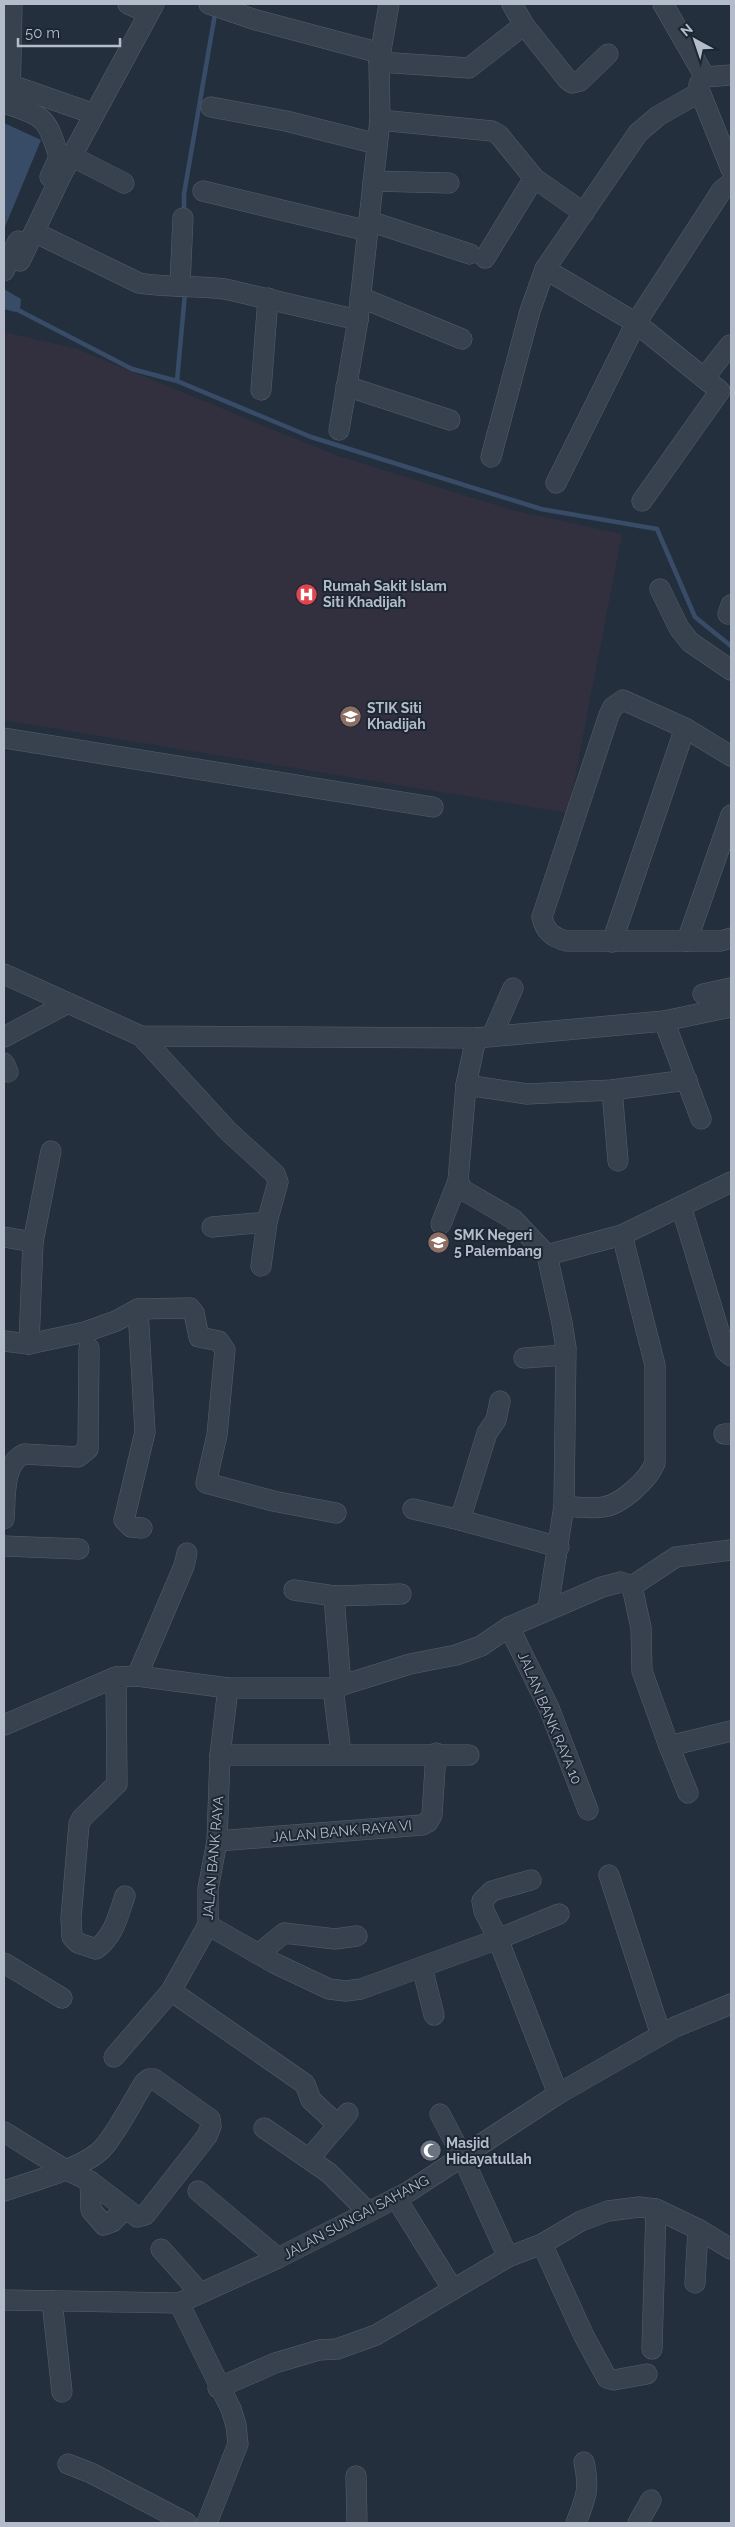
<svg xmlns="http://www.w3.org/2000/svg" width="735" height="2527" font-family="Raleway,sans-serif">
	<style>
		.medical { fill: #32303f }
		.water { fill: #394c67 }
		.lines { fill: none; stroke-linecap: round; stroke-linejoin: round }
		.stream { stroke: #394c67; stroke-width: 4.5 }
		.minor-casing { stroke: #565f6c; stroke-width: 21 }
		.minor { stroke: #38414e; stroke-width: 20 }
		.labels { text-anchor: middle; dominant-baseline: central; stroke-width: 4; stroke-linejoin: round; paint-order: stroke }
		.poi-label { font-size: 14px; font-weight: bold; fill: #b4bcc9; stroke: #1d2633; text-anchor: start }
		.street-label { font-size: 14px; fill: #b4bcc9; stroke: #1d2633 }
	</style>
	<rect width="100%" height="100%" fill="#242f3e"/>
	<path class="medical" d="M4 332 77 349 335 455 512 510 622 534 568 813 4 720Z"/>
	<g class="water">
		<path d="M4 123 41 140 4 229Z"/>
		<path d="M4 289 21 299 20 310 15 312 4 309Z"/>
	</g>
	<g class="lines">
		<g class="stream">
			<path d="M184 213V194L215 14"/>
			<path d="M16 309 132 369 177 381 311 437 541 509 657 529 695 617 731 646"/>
			<path d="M177 381 185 293"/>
		</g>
		<defs>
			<g id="minor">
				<path d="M128 4 149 13"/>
				<path d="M209 4 256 20 380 53"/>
				<path d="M512 4 524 25 567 79 572 83 580 81 608 54"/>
				<path d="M663 4 705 77"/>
				<path d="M379 62 469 68 524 25"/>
				<path d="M731 75 705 77 699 84 700 92 731 169"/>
				<path d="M11 85 94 114"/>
				<path d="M4 103C44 117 46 115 59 157L50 177"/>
				<path d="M10 105 12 4"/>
				<path d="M211 107 286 121 377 144"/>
				<path d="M380 120 492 131 499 135 534 178 584 213"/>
				<path d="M71 156 124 183"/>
				<path d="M373 181 449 183"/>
				<path d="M203 191 368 231"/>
				<path d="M369 221 470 254"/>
				<path d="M34 232 139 283C167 288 196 285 225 289L358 320"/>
				<path d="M485 258 534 178"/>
				<path d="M20 261 62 174 154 4"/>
				<path d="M545 269 636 323 720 391 642 501"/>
				<path d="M4 271 18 241"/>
				<path d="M180 285 183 218"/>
				<path d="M360 297 462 339"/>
				<path d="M704 378 730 345"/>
				<path d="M346 386 450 420"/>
				<path d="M261 390 268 298"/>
				<path d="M339 430 358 320 380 120 379 62 389 4"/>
				<path d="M491 457 530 311 545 269 638 133 658 116 700 92"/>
				<path d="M556 483 636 323 722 190 731 183"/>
				<path d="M660 589 679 628 690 642 731 670"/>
				<path d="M728 614 731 605"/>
				<path d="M4 738 433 807"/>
				<path d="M731 756 685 728 623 700 613 707 609 715 542 917C545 931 552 937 566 941H721L731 938"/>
				<path d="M687 941 731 815"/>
				<path d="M612 942 685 728"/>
				<path d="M4 974 141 1036 476 1038 664 1021 731 1007"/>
				<path d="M703 994 731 988"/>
				<path d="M664 1021 701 1119"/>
				<path d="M141 1036 228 1131 275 1174 278 1182 267 1222 261 1266"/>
				<path d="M492 1036 513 988"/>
				<path d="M4 1037 68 1003"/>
				<path d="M476 1038 466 1085 458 1181 463 1190 513 1219 547 1255 562 1323 566 1348 564 1506 548 1608"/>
				<path d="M4 1063 8 1072"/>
				<path d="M466 1085 527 1094 612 1090 687 1080"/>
				<path d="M612 1090 618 1161"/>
				<path d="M681 1206 725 1351 731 1356"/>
				<path d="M441 1224 458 1181"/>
				<path d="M212 1227 267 1222"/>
				<path d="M4 1237 33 1242 29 1344"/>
				<path d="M33 1242 51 1151"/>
				<path d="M547 1255 622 1235 731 1182"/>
				<path d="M138 1309 145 1432 124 1520 131 1527 142 1528"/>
				<path d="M4 1341 29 1344 85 1332 116 1321 138 1309 190 1308 194 1313 199 1337 219 1341 225 1350 217 1435 206 1483 273 1501 336 1513"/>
				<path d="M524 1358 565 1355"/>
				<path d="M500 1401 496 1420 487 1433 460 1520 559 1547"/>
				<path d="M724 1434H731"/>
				<path d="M564 1506C577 1507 591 1509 603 1507 621 1505 649 1479 655 1463V1365L622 1235"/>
				<path d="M413 1509 460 1520"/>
				<path d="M4 1519C6 1498 2 1464 24 1454L78 1457 88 1449 89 1348"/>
				<path d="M4 1546 79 1549"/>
				<path d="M632 1586 676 1557 731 1550"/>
				<path d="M294 1590 334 1596"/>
				<path d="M509 1627 549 1708 588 1810"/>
				<path d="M137 1676 184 1566 187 1553"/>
				<path d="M116 1677 117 1784 82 1818 79 1824 71 1918 72 1937 78 1943 96 1949C114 1936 118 1916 125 1896"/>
				<path d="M341 1686 334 1596 401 1594"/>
				<path d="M333 1688 341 1753"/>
				<path d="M4 1725 116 1677 137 1676 228 1688H333L410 1664 456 1655 481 1646 509 1627 602 1587 621 1582 632 1586 641 1628 642 1671 669 1746 731 1731"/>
				<path d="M669 1746 688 1793"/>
				<path d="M220 1755H469"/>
				<path d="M217 1841 422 1825 428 1822 432 1815 436 1753"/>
				<path d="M609 1875 661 2035"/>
				<path d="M531 1880 492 1891 482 1901 484 1911 498 1939 558 2094"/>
				<path d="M208 1925 274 1963 329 1989 346 1991 361 1989 498 1939 559 1914"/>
				<path d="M260 1953 284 1933 335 1939 357 1936"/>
				<path d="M4 1963 62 1998"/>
				<path d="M422 1967 434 2015"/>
				<path d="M171 1991 305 2084 311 2100 337 2124"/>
				<path d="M114 2057 171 1991 208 1925V1889L217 1841 220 1755 228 1688"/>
				<path d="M440 2114 463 2158 508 2257"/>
				<path d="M264 2128 329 2173 368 2212"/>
				<path d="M4 2132 64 2169 90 2181 137 2217 145 2215 207 2136 211 2126 210 2119 154 2079H149L144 2083C132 2102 117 2133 102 2149 84 2168 30 2182 4 2191"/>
				<path d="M309 2159 348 2113"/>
				<path d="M90 2181 91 2210 104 2225 112 2222 125 2209"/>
				<path d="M198 2191 278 2258"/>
				<path d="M396 2198 452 2288"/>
				<path d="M542 2244 584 2336 607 2378 614 2380 647 2374"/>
				<path d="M161 2249 200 2293"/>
				<path d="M695 2283 698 2229"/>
				<path d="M4 2300 179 2303 278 2258 408 2192 558 2094 675 2027 731 2004"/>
				<path d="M52 2301 62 2392"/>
				<path d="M179 2303 231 2409 236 2425 238 2444 207 2523"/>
				<path d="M652 2349 656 2209"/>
				<path d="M218 2388 275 2363 319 2350 337 2349 376 2335 508 2257 542 2244 581 2221 608 2211 639 2207 656 2209 698 2229 731 2249"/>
				<path d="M68 2464 91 2473 187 2523"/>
				<path d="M356 2476 357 2523"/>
				<path d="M576 2523C586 2497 590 2490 584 2462"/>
				<path d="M638 2523 651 2500"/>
			</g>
		</defs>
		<use href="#minor" class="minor-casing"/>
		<use href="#minor" class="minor"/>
	</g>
	<defs>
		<symbol id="hospital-disc" viewBox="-11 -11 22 22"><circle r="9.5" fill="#e0444e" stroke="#1d2633"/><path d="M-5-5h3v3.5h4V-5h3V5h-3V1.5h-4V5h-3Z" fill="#fff"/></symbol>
		<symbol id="university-disc" viewBox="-11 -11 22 22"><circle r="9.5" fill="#8d6e63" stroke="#1d2633"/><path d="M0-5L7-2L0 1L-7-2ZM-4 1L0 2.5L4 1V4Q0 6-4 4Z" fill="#fff"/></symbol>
		<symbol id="school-disc" viewBox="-11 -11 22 22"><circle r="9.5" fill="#8d6e63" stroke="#1d2633"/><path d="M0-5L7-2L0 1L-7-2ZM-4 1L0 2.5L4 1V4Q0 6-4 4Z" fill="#fff"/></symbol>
		<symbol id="mosque-disc" viewBox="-11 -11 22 22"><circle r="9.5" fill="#6b7280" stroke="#1d2633"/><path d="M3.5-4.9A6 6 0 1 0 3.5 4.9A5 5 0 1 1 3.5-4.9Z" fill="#fff"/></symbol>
	</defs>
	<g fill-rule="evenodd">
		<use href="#hospital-disc" x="294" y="582" width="25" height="25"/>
		<use href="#university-disc" x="338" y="704" width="25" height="25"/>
		<use href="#school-disc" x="426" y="1230" width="25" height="25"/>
		<use href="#mosque-disc" x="418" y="2138" width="25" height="25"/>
	</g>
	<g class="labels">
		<g class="poi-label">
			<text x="323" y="586">Rumah Sakit Islam<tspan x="323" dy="16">Siti Khadijah</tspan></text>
			<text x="367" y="708">STIK Siti<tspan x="367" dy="16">Khadijah</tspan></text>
			<text x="454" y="1235">SMK Negeri<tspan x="454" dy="16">5 Palembang</tspan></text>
			<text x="446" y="2143">Masjid<tspan x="446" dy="16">Hidayatullah</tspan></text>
		</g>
		<g class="street-label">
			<text transform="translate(550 1718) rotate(67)">JALAN BANK RAYA 10</text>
			<text transform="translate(342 1831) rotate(-5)">JALAN BANK RAYA VI</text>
			<text transform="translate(213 1858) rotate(-85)">JALAN BANK RAYA</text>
			<text transform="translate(356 2217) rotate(-28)">JALAN SUNGAI SAHANG</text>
		</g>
	</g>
	<rect width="735" height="2527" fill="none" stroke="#b4bcc9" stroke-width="10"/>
	<g transform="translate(695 40) rotate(320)" stroke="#1d2633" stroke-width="4" paint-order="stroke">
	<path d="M0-4L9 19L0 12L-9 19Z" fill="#b4bcc9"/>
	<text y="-8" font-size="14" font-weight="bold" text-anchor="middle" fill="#b4bcc9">N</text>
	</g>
	<path d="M18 38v8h102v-8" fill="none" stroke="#b4bcc9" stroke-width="2.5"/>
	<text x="25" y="38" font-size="15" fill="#b4bcc9" stroke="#1d2633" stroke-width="4" paint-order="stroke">50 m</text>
</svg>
